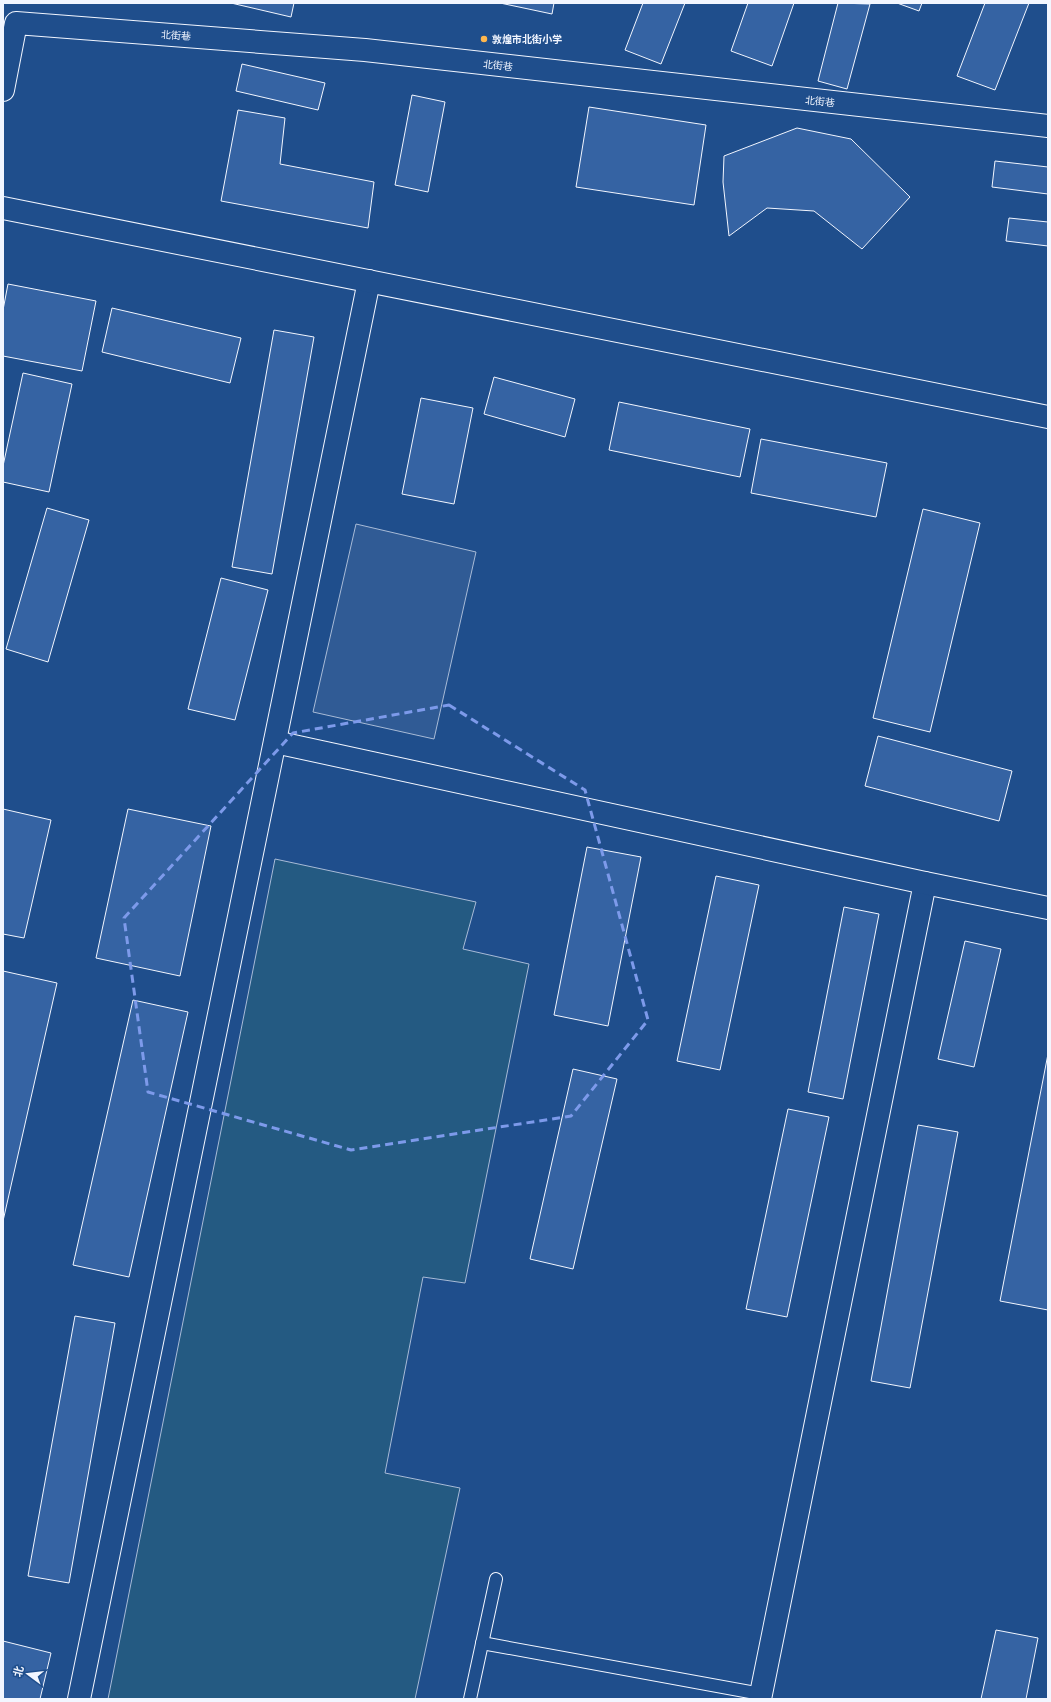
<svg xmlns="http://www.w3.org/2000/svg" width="1051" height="1702" font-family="'Golos Text','Noto Sans SC',sans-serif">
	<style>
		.green { fill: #245a82; stroke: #a8bbd7 }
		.parking { fill: #305b95; stroke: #a8bbd7 }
		.building { fill: #3563a3; stroke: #f2f6ff }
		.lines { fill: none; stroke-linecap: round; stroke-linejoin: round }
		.lane-casing { stroke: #f2f6ff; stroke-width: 14 }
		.street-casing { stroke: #f2f6ff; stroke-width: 24 }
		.secondary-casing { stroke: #f2f6ff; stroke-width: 24 }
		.highway-casing { stroke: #f2f6ff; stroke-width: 24 }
		.lane { stroke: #1f4e8c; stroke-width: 12 }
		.street { stroke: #1f4e8c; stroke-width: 22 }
		.secondary { stroke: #1f4e8c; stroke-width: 22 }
		.highway { stroke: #1f4e8c; stroke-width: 22 }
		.marked { fill: none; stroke: #7d9aea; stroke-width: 3; stroke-dasharray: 8 5; stroke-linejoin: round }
		.poi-dot { fill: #ffb74d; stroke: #1f4e8c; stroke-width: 1.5 }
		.labels { text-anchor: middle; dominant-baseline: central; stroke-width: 3; stroke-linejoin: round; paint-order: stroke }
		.street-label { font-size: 10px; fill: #f2f6ff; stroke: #1f4e8c }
		.poi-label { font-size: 10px; font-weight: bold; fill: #f2f6ff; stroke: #1f4e8c; text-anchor: start }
	</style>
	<rect width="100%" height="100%" fill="#1f4e8c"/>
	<path class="green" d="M275 859 476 902 463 949 529 964 465 1283 423 1277 385 1473 460 1488 415 1699H108Z"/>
	<path class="parking" d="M356 524 476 552 434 739 313 712Z"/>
	<g class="building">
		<path d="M231 3H294L291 17Z"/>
		<path d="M500 3H554L552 14Z"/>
		<path d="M643 3H685L661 64 625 50Z"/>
		<path d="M748 3H794L772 66 731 51Z"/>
		<path d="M838 3 870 4 847 89 818 81Z"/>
		<path d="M897 3H922L919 11Z"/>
		<path d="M985 3H1029L995 90 957 76Z"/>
		<path d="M242 64 325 83 318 110 236 91Z"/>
		<path d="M412 95 445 102 428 192 395 185Z"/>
		<path d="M589 107 706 125 694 205 576 187Z"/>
		<path d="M238 110 285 118 280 164 374 182 368 228 221 201Z"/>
		<path d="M797 128 851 139 910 197 862 249 814 211 767 208 729 236 723 182 724 156Z"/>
		<path d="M995 161 1048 167V194L992 187Z"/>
		<path d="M1009 218 1048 222V246L1006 241Z"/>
		<path d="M8 284 96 301 82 371 3 356V310Z"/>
		<path d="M112 308 241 338 230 383 102 352Z"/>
		<path d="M274 330 314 337 272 574 232 567Z"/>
		<path d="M23 373 72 384 49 492 3 482V466Z"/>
		<path d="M494 377 575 399 565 437 484 414Z"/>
		<path d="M421 398 473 408 454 504 402 494Z"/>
		<path d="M619 402 750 429 740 477 609 450Z"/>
		<path d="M761 439 887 463 876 517 751 493Z"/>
		<path d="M47 508 89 520 48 662 6 649Z"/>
		<path d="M923 509 980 523 930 732 873 718Z"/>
		<path d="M221 578 268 590 235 720 188 709Z"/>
		<path d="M878 736 1012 771 999 821 865 786Z"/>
		<path d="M3 809 51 820 24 938 3 934Z"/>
		<path d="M128 809 211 826 180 976 96 958Z"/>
		<path d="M587 847 641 857 608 1026 554 1015Z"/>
		<path d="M716 876 759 885 720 1070 677 1061Z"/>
		<path d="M844 907 879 914 843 1099 808 1092Z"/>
		<path d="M965 941 1001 949 974 1067 938 1059Z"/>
		<path d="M3 971 57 983 3 1221Z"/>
		<path d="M133 1000 188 1012 129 1277 73 1265Z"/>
		<path d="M1048 1054V1310L1000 1301Z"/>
		<path d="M573 1069 617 1079 573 1269 530 1259Z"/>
		<path d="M788 1109 829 1117 787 1317 746 1309Z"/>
		<path d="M918 1125 958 1132 910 1388 871 1381Z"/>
		<path d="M75 1316 115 1323 69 1583 28 1576Z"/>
		<path d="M996 1630 1038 1638 1026 1699H981Z"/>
		<path d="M3 1641 51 1653 40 1699H3Z"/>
	</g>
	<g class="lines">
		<defs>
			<g id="lane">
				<path d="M482 1643 761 1694"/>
				<path d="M470 1699 496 1579"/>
			</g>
			<g id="street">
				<path d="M3 90 16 23 365 50 1048 126"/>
				<path d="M760 1699 925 883"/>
			</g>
			<g id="secondary">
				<path d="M275 742 925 883 1048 908"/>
				<path d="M79 1699 369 281"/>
			</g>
			<path id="highway" d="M3 208 1048 417"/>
		</defs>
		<use href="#lane" class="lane-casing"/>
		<use href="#street" class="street-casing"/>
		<use href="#secondary" class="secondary-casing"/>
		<use href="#highway" class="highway-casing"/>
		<use href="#lane" class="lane"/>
		<use href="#street" class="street"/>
		<use href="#secondary" class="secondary"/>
		<use href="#highway" class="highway"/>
	</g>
	<path class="marked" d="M449 705 585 790 648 1020 571 1116 351 1150 148 1092 124 918 293 733Z"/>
	<circle class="poi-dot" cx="484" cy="39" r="4"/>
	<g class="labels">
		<g class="street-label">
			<text transform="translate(176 35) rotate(4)">北街巷</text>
			<text transform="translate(498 65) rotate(6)">北街巷</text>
			<text transform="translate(820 101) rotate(6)">北街巷</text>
		</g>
		<g class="poi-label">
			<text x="492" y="39">敦煌市北街小学</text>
		</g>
	</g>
	<rect width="1051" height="1702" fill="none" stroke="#f2f6ff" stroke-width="8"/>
	<g transform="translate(28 1674) rotate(285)" stroke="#1f4e8c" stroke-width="3" paint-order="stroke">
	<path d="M0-3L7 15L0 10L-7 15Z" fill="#f2f6ff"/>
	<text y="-6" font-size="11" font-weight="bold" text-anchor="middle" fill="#f2f6ff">北</text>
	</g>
</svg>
